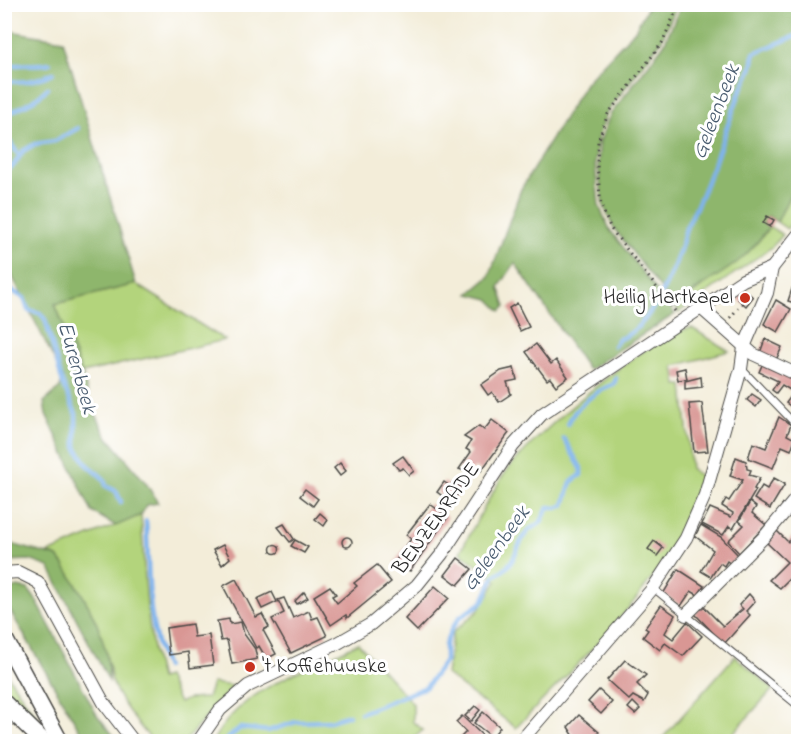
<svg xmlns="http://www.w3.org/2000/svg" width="803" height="746" font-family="'Indie Flower',sans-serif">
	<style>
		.green { fill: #b3d47c; stroke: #6f8054; stroke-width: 1.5 }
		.forest { fill: #8eb66c; stroke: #5c704c; stroke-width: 1.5 }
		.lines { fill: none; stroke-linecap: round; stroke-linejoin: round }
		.stream { stroke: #7fb4ed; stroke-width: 4.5 }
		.building { fill: #d99794 }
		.service-casing { stroke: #494845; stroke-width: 8 }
		.minor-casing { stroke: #494845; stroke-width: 14 }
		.tertiary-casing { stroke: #494845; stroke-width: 19 }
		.path { stroke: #494845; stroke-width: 3; stroke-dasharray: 1.5 4.5; stroke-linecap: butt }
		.service { stroke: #fff; stroke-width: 6 }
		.minor { stroke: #fff; stroke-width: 12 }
		.tertiary { stroke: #fff; stroke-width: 16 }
		.poi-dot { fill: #c8321e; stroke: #fff; stroke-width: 2 }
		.labels { text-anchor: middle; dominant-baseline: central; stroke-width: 6; stroke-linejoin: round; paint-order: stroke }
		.poi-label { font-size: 21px; fill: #2b2b2b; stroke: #fff; text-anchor: end }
		.street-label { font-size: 21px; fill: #2b2b2b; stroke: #fff }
		.water-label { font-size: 22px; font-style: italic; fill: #485b6f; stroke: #fff }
	</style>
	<rect width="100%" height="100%" fill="#fff"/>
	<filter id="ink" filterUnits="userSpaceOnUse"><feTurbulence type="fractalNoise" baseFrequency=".0167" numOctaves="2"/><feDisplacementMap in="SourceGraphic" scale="12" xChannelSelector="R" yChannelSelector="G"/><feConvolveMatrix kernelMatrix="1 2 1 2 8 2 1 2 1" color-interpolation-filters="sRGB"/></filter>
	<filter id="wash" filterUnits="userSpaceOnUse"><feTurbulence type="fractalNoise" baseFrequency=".008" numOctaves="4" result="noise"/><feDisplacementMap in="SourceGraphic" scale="24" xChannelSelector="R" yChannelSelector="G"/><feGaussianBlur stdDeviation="1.35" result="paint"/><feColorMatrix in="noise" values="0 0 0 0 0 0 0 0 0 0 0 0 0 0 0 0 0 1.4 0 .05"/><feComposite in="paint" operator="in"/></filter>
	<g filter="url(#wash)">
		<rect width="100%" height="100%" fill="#f3edd9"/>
		<g class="green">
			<path d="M798 178V214L787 229 777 222Z"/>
			<path d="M770 227 783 235 772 247 678 313 677 310 686 299 756 244Z"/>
			<path d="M136 284 225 340 82 373 55 304Z"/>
			<path d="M692 328 729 351 674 366 677 385H683L691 469 704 478C671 580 588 652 516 728L446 674 453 632 478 611 497 581 460 552C474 527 487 500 503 476 526 442 652 331 692 328Z"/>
			<path d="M141 515C145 570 145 626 160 679L167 677 179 703 188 699 207 698 212 683 233 686 185 741H153C138 725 109 690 110 668L64 565 58 557 48 553Z"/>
			<path d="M358 643 413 704V722L423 730 410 741H213C241 687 308 670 358 643Z"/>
			<path d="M735 656 773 689 726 741 659 742Z"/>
			<path d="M4 670 47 732 46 734 5 693Z"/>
		</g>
		<g class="forest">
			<path d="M649 5H677L661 41 607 112 597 140 595 164 599 206 610 230 675 314 588 370 515 263 499 287 506 306 501 311 489 299 469 294 489 277 521 189 586 82 635 30Z"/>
			<path d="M681 5H798V178L777 222 768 216 763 223 769 227C761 238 752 250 741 259 721 277 691 287 677 310L613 227 603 204 598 165 600 141 610 115 664 44Z"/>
			<path d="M4 30 63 40 136 284 55 304 82 373 90 402 106 435 146 483 158 503 147 505 141 515 116 526 92 512 46 414 44 402 60 388 63 377 5 262Z"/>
			<path d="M4 542 58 557C82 590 110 638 109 681L49 567 30 560 5 561Z"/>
			<path d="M17 587 28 589 36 600 97 715 118 741H86L9 609 6 591Z"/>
		</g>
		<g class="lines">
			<g class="stream">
				<path d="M4 68C21 61 34 67 50 63"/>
				<path d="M4 80C20 84 38 80 53 73"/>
				<path d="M4 116 34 100 48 88"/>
				<path d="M4 134 19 155"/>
				<path d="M4 171 14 165 23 151 35 144 55 141 78 128"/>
				<path d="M4 286 24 298 28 310 40 313 45 319 63 384 76 414V447L87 464 104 479 106 486 116 491 121 502"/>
				<path d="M614 346 619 339C651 330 679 260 686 228 708 186 722 139 739 95 745 80 754 70 754 53L798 35"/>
				<path d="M568 424C574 407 597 390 614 384L616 378"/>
				<path d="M146 521C150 569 145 623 166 667"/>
				<path d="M361 713 426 687 445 661V645L452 628 460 617 483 602 494 576C518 564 513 549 528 531 531 527 536 527 540 523 544 519 544 512 549 507L557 508 564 505 571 482 581 475V468L564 439"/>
				<path d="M224 742 240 728 268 731 296 722 330 721 349 715"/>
			</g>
		</g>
		<g id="blocks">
			<g class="building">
				<path d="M767 216 774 220 770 227 763 223Z"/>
				<path d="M798 271V304L788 301Z"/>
				<path d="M745 290 753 297 746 306 738 299Z"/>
				<path d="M776 300 791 309 778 332 764 324Z"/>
				<path d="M517 303 529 327 520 331 509 308Z"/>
				<path d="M765 339 782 347 776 360 760 353Z"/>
				<path d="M536 344 551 364 556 360 568 377 556 386 550 378 547 380 526 352Z"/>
				<path d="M763 363 798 379V406L795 409 786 403 797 388 793 385 790 390 782 385 776 393 772 390 778 381 759 372Z"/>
				<path d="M514 368 517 380 507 382 511 394 499 402 492 392 488 395 481 385 501 371Z"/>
				<path d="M685 368 687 379 678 380 676 370Z"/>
				<path d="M701 377 702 387 685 389V381Z"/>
				<path d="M752 394 761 400 756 407 747 400Z"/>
				<path d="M702 403 708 451 694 452 689 404Z"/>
				<path d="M779 417 791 425 787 435 795 439 791 450 782 446 773 468 748 458 753 443 766 448Z"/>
				<path d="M492 420 509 433 481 471 475 467 471 473 459 469 471 452 466 449 471 441 464 437 479 426 484 430Z"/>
				<path d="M403 456 414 471 409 475 403 468 399 470 393 463Z"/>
				<path d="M736 457 746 461 747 469 751 470 749 475 760 478 754 489 756 490 733 529 729 526 723 535 702 524 710 508 731 517 733 513 722 506 726 499 729 501 743 480 730 476Z"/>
				<path d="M340 463 346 471 340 476 334 468Z"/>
				<path d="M774 478 785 484 770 509 754 499 762 486 767 489Z"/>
				<path d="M444 482 450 486 453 482 462 488 452 503 437 492Z"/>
				<path d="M305 489 318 499 313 506 300 496Z"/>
				<path d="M750 502 756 507 752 513 766 525 739 553 728 541 744 525 739 521Z"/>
				<path d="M430 504 448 517 410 571 394 563 411 539 406 535Z"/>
				<path d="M320 513 328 520 324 526 315 519Z"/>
				<path d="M284 524 294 539 290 542 278 527Z"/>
				<path d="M701 525 721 537 738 555 731 564 727 561 724 566 720 563 711 577 701 571 713 550 695 536Z"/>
				<path d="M777 531 788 542 792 537 798 543V577L795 573 780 588 769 580 787 562 767 543Z"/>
				<circle cx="347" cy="542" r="5"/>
				<path d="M295 540 308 547 304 553 291 546Z"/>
				<path d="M654 541 663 548 657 556 648 549Z"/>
				<circle cx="275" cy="549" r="4.5"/>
				<path d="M223 545 230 558 222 565 213 550Z"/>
				<path d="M458 558 472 569 458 585 445 575Z"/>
				<path d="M377 565 391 582 347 618 346 615 331 625 314 596 330 586 336 594 332 596 337 603 357 586 354 583Z"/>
				<path d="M678 569 704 586 698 595 691 591 681 606 663 594Z"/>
				<path d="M236 579 256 617 262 614 269 627 263 630 276 654 272 656 266 658 259 646 256 648 223 586Z"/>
				<path d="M435 586 449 598 417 631 405 619Z"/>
				<path d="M272 592 277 602 262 609 257 599Z"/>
				<path d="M304 592 308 598 297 604 295 601Z"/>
				<path d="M749 594 755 601 746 611 750 615 724 644 695 614 702 605 723 626 743 609 739 605Z"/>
				<path d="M284 598 293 618 309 611 312 619 318 617 327 636 291 653 272 619 284 613 278 600Z"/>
				<path d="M661 605 675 615 665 633 673 639 687 622 702 636 683 656 665 643 660 650 643 637 648 630 645 628Z"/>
				<path d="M229 619 230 624 241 622 244 634 255 649 257 659 232 664 227 640 221 641 217 621Z"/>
				<path d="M192 624 194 637 209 635 213 665 190 668 188 652 169 655 166 628Z"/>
				<path d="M625 660 646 675 637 684 648 695 644 702 633 696 629 700 607 680Z"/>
				<path d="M599 690 612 702 601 714 588 702Z"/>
				<path d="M633 702 640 709 635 714 628 708Z"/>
				<path d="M475 706 480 710 471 721 465 716Z"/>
				<path d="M483 712 500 727 492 737 474 723Z"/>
				<path d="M579 715 599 732 591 741H577L568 727Z"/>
				<path d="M462 716 484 737 480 741H457L466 732 456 722Z"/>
				<path d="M670 735 683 736 682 741H669Z"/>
			</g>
		</g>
	</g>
	<g filter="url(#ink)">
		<use href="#blocks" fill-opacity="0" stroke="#494845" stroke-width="1.5"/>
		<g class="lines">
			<defs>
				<g id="service">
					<path d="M742 369 798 427"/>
					<path d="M653 588 798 706"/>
				</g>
				<g id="minor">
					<path d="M702 309 753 354 798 375"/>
					<path d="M4 573 18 572 38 582 104 703 134 742"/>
					<path d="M686 615 765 536 798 496"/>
					<path d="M198 742 220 710 248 686 338 643 371 624 417 585 442 554 513 446 542 414 743 280 772 268"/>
					<path d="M520 742 653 588 686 538 705 495 741 369 744 347 767 293 772 268 798 235"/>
				</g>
				<g id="tertiary">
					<path d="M4 638 60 742"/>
					<path d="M4 703 44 742"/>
				</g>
			</defs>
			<use href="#service" class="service-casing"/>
			<use href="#minor" class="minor-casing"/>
			<use href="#tertiary" class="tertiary-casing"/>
			<g class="path">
				<path d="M675 311 611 229 601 206 597 165 598 141 608 114 662 43 679 4"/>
				<path d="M730 318 742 303"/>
				<path d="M4 732 14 742"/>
			</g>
			<use href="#service" class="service"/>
			<use href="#minor" class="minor"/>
			<use href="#tertiary" class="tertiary"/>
		</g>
	</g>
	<g class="poi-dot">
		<circle cx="745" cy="298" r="6"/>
		<circle cx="250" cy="667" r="6"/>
	</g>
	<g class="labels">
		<g class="poi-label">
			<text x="733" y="298">Heilig Hartkapel</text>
			<text x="262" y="667" text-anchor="start">'t Koffiehuuske</text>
		</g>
		<g class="street-label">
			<text transform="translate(437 519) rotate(-54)">BENZENRADE</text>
		</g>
		<g class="water-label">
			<text transform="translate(717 112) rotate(-69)">Geleenbeek</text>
			<text transform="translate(76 368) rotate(74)">Eurenbeek</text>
			<text transform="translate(497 549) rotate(-54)">Geleenbeek</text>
		</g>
	</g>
	<rect width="803" height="746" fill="none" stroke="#fff" stroke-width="24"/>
</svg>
